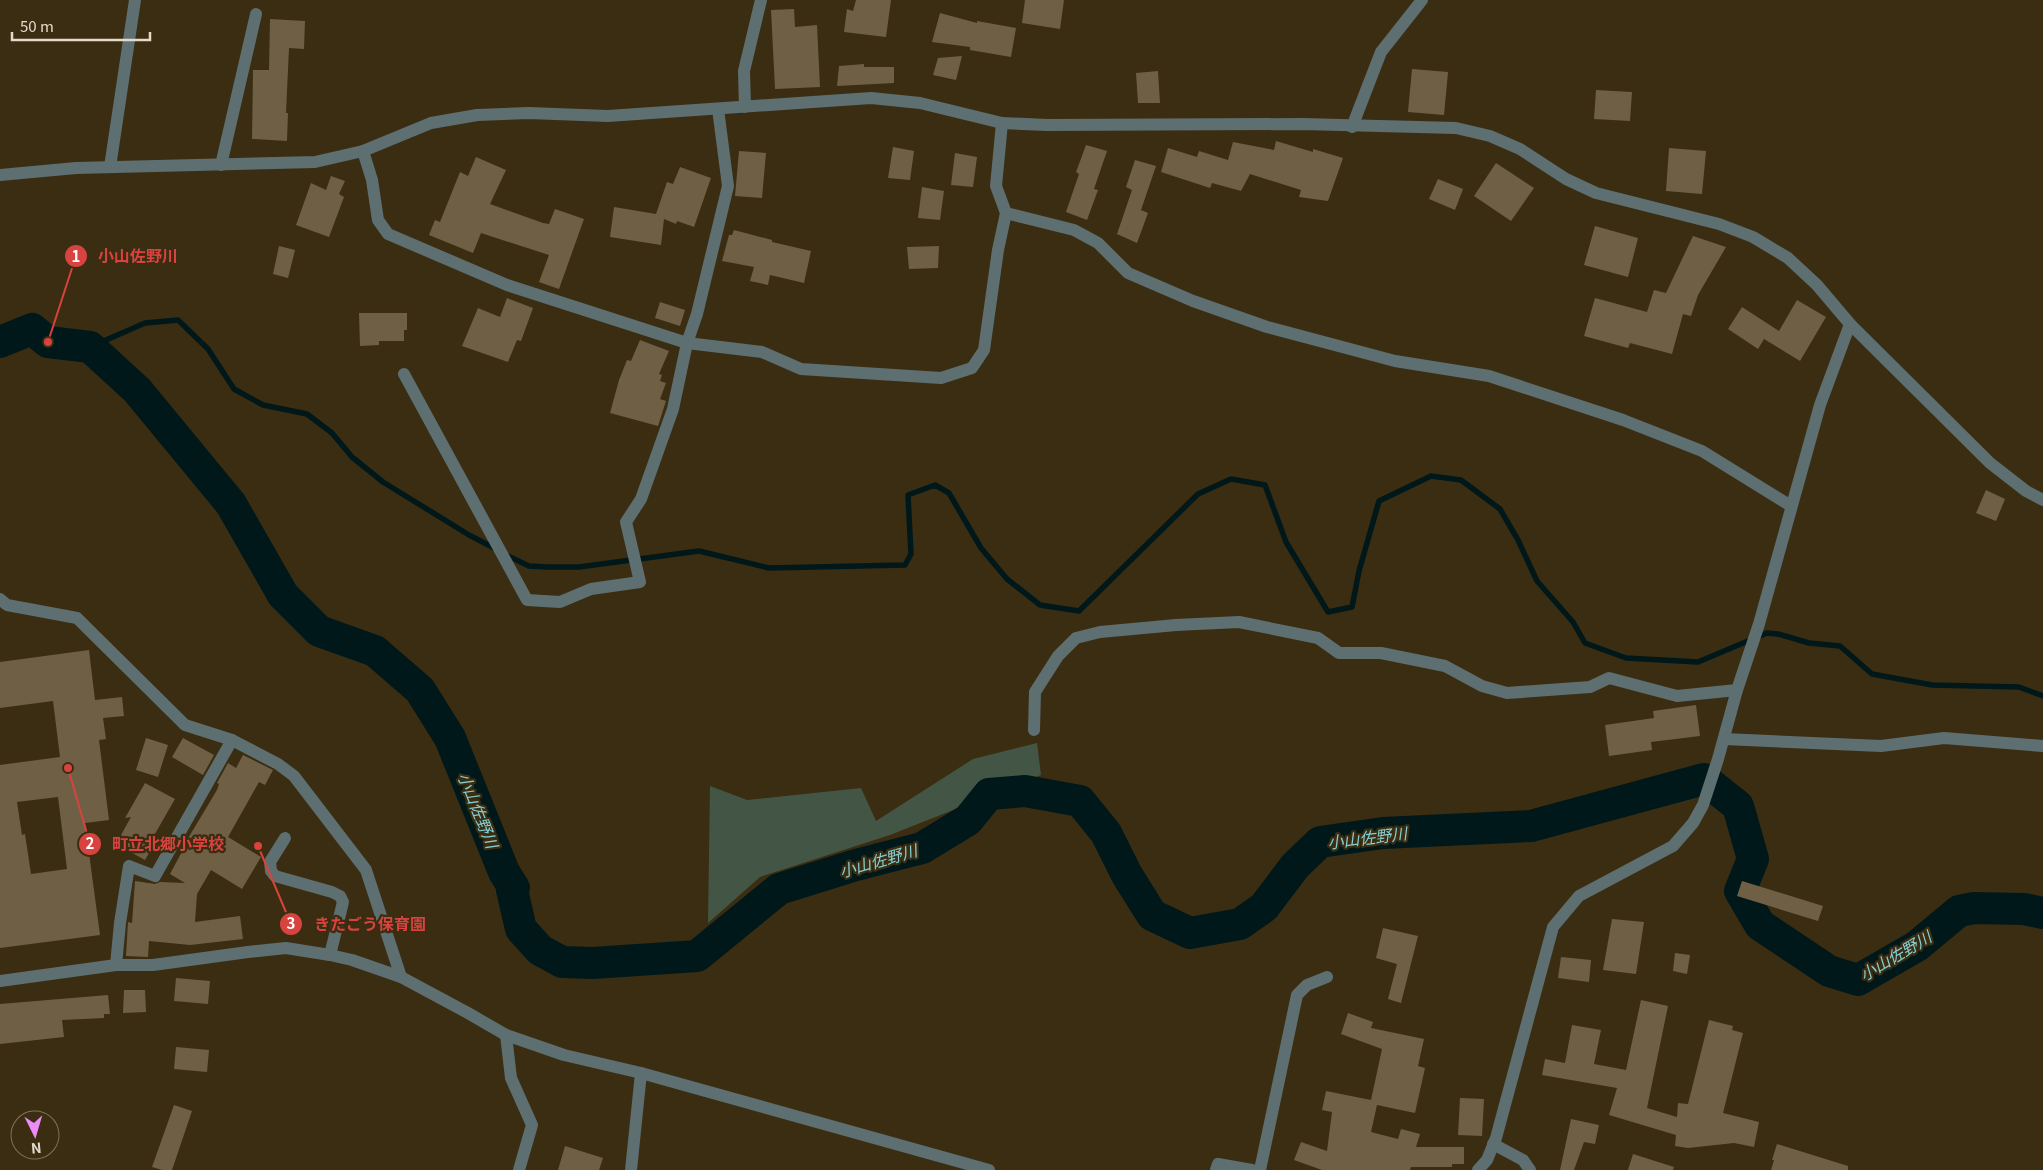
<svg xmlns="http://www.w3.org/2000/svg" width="2043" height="1170" font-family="Georgia,'Noto Sans JP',serif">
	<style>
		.green { fill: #435646 }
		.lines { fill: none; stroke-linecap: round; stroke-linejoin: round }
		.stream { stroke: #00181a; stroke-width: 5.5 }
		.river { stroke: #00181a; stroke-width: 32 }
		.building { fill: #6f6045; fill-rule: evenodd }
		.minor { stroke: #5d6f71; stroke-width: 12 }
		.labels { text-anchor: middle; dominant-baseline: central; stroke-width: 4.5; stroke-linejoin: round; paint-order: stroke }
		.water-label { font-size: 16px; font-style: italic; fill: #86d0d5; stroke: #3b2d11 }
		.leader { fill: none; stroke: #d84340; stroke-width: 2 }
		.callout-dot { fill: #d84340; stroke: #3b2d11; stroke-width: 2 }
		.mark-label { font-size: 15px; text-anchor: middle; font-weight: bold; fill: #fff }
		.callout-label { font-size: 16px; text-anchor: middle; font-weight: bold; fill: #d84340; stroke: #3b2d11; stroke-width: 4.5; stroke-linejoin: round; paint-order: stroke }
	</style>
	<rect width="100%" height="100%" fill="#3b2d11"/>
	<path class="green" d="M1037 743 1041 775 890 835 760 877 708 923 710 786 747 800 861 788 876 821 973 759Z"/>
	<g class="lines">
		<g class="stream">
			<path d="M90 347 145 323 178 320 208 349 234 389 263 405 307 414 332 433 352 457 383 482 469 535 496 549"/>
			<path d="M506 555 529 566 547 567H579L699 551 769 568 905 565 911 554 908 495 935 485 949 493 981 548 1007 579 1040 605 1079 611 1198 494 1231 479 1265 485 1286 542 1328 612 1352 607 1359 571 1379 501 1431 476 1461 480 1500 509 1518 540 1537 581 1573 622 1585 643 1626 658 1698 662 1767 633 1778 634 1809 643 1840 646 1872 674 1932 685 2019 687 2043 696"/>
		</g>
		<path class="river" d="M0 342 32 329 48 342 90 347 137 390 231 504 283 595 319 631 375 651 420 690 450 738 504 872 514 888 512 890 521 929 540 950 562 962 593 963 697 956 779 889 856 865 922 848 968 820 989 794 1025 791 1080 801 1106 833 1127 875 1152 915 1190 933 1240 924 1264 907 1295 866 1320 842 1383 833 1531 826 1704 779 1738 806 1753 859 1740 891 1760 925 1829 971 1858 980 1917 946 1959 911 1974 908 2024 909 2043 913"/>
	</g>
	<g class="building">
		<path d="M856 0H891L886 37 844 32 847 9 853 11Z"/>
		<path d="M1025 0H1064L1060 29 1022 23Z"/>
		<path d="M794 9 795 27 817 25 820 87 775 89 771 10Z"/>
		<path d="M940 13 977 23V21L1016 28 1011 57 970 50V47L932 42Z"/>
		<path d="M270 19 305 21 304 49 289 48 286 113H288L287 141 252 139 253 70H269Z"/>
		<path d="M962 56 956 80 933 75 938 58Z"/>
		<path d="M864 64V67H894V83L837 86 839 66Z"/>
		<path d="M1412 69 1448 72 1444 115 1408 112Z"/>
		<path d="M1158 71 1160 103H1138L1136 73Z"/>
		<path d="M1596 90 1632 92 1630 121 1594 119Z"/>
		<path d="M1276 141 1313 152V149L1343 158 1328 201 1299 197 1301 190 1250 174 1241 191 1212 183 1210 188 1161 172 1168 148 1197 157 1199 151 1228 160 1233 142 1274 150Z"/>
		<path d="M1086 145 1107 151 1094 189 1098 190 1087 220 1066 212 1079 174 1076 172Z"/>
		<path d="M893 147 914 151 910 180 888 178Z"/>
		<path d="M1669 148 1706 151 1702 194 1666 191Z"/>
		<path d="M739 151 766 153 762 198 735 196Z"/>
		<path d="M955 153 977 157 973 187 951 185Z"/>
		<path d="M476 157 506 170 490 204 543 223 549 224 555 209 584 219 559 289 539 282 549 255 481 233 473 253 429 235 435 220 440 222 460 172 468 176Z"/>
		<path d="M1135 160 1156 166 1141 210 1148 213 1137 243 1117 234 1132 190 1126 187Z"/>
		<path d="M1496 163 1534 188 1511 221 1474 196Z"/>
		<path d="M680 167 711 178 694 227 677 221 676 224 664 219 661 245 610 237 614 207 656 214 667 182 673 184Z"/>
		<path d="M331 176 345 181 339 194 344 197 329 237 296 225 311 183 326 190Z"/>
		<path d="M1438 179 1463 189 1455 210 1429 199Z"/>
		<path d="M922 187 944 191 940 220 918 218Z"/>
		<path d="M1595 226 1638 238 1628 277 1584 265Z"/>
		<path d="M734 230 772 240V242L811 251 804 283 770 275 768 285 750 281 754 267 722 261 729 235H732Z"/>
		<path d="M1693 236 1726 247 1698 295 1691 316 1683 314 1672 354 1630 343 1628 348 1584 336 1595 298 1647 312 1654 290 1666 293Z"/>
		<path d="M279 246 295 250 288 278 273 274Z"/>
		<path d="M939 246 938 268 909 269 907 247Z"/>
		<path d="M507 298 533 308 521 341 517 340 508 362 462 346 478 308 500 317Z"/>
		<path d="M1797 300 1826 317 1800 361 1764 339 1758 349 1728 329 1742 307 1779 331Z"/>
		<path d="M660 302 685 310 680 326 655 318Z"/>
		<path d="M359 313H407V330H404V341H379V345L360 346Z"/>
		<path d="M640 340 669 351 659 374 662 375 660 381 666 383 660 399 666 401 658 426 610 413 619 380 627 360 631 361Z"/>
		<path d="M1986 490 2005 499 1996 521 1976 513Z"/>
		<path d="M89 650 95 700 122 697 124 716 103 718 106 739 99 740 109 820 85 823 100 935 0 948V765L60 757 53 701 0 708V662ZM58 797 67 869 31 874 25 834 22 835 17 802Z"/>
		<path d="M1696 705 1700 736 1651 742 1652 750 1609 756 1605 725 1654 718 1653 711Z"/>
		<path d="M146 738 168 745 158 777 136 770Z"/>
		<path d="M183 738 214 755 203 775 172 757Z"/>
		<path d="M243 755 273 770 265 785 259 782 228 837 261 857 242 889 211 870 197 894 195 922 240 916 243 939 190 945 149 941 148 957 126 956 128 922 132 923 135 881 155 884 160 882 185 883 170 874 185 846 184 845 217 790 219 784 217 783 228 763 236 768Z"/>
		<path d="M145 783 175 799 152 839 156 841 145 860 116 844 131 817 125 818Z"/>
		<path d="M1742 881 1823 906 1818 921 1737 896Z"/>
		<path d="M1612 919 1644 922 1636 974 1603 970Z"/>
		<path d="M1383 928 1418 936 1401 1003 1388 999 1397 964 1376 958Z"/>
		<path d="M1675 953 1690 955 1687 974 1673 971Z"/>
		<path d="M1561 957 1591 960 1589 982 1558 978Z"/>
		<path d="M176 978 210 981 208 1004 174 1001Z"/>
		<path d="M124 990H145L146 1012 123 1013Z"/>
		<path d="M108 995 110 1014H104V1018L62 1020 64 1037 0 1044V1004Z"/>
		<path d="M1641 1000 1668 1006 1647 1108 1677 1117 1678 1103 1688 1104 1709 1020 1733 1026 1732 1030 1743 1033 1723 1113 1759 1122 1754 1147 1734 1143 1688 1148 1675 1146 1676 1135 1609 1115 1617 1088 1542 1075 1545 1059 1565 1063 1572 1025 1601 1030 1594 1064 1626 1070Z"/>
		<path d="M1348 1013 1373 1022 1371 1028 1424 1039 1418 1066 1425 1068 1415 1113 1377 1105 1371 1132 1398 1139 1401 1129 1420 1134 1416 1147H1464V1164H1452V1167H1411L1410 1170H1322L1294 1160 1301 1142 1327 1151 1332 1112 1322 1110 1326 1091 1371 1100 1382 1049 1341 1034Z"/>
		<path d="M176 1047 209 1050 207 1072 174 1069Z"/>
		<path d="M1460 1098 1484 1099 1482 1136 1458 1135Z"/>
		<path d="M174 1105 192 1111 172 1170H162L152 1167Z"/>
		<path d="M1571 1119 1599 1125 1595 1144 1584 1142 1574 1170H1560Z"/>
		<path d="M1777 1144 1848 1166V1170H1771L1774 1160H1772Z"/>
		<path d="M565 1146 603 1158 599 1170H558Z"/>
		<path d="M1633 1154 1674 1167 1673 1170H1628Z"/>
	</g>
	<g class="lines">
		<g class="minor">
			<path d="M745 107 744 71 761 0"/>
			<path d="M1352 127 1381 52 1422 0"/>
			<path d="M363 151 372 180 378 220 388 234 507 285 687 343 762 352 801 369 941 378 972 368 984 350 998 250 1006 213 996 186 1002 123"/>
			<path d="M221 165 256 14"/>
			<path d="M110 167 135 0"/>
			<path d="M0 175 76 168 315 162 363 151 431 123 477 115 529 113 608 116 871 98 920 103 1002 123 1047 125 1303 124 1456 128 1490 136 1520 149 1566 179 1596 193 1719 224 1753 237 1788 258 1817 285 1850 324 1990 463 2026 491 2043 500"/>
			<path d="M1006 213 1074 230 1098 243 1128 273 1193 301 1267 327 1395 361 1489 376 1623 420 1702 451 1791 506"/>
			<path d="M404 374 527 600 560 602 591 589 640 582 626 522 641 499 673 409 687 343 697 314 728 186 718 109"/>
			<path d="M0 599 7 605 77 618 185 725 232 740 278 764 294 776 366 870 401 977"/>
			<path d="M1034 730 1035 692 1058 656 1076 638 1100 632 1176 625 1239 622 1318 638 1339 653H1381L1445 666 1482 686 1507 693 1590 687 1609 678 1677 696 1737 690"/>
			<path d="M1724 739 1881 746 1944 738 2043 746"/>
			<path d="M285 838 270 862 271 871 275 876 332 892 340 896 343 902 330 955"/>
			<path d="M116 965 120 923 129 866 155 876 232 740"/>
			<path d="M0 981 116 965H153L248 952 286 948 330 955 352 960 401 977 468 1013 506 1035 564 1055 641 1073 989 1170"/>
			<path d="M506 1035 511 1078 532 1125 519 1170"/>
			<path d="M1493 1144 1523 1160 1530 1170"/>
			<path d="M631 1170 641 1073"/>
			<path d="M1216 1170 1218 1164 1252 1170"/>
			<path d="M1260 1170 1297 995 1307 985 1327 977"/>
			<path d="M1478 1170 1487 1160 1496 1138 1553 927 1579 896 1673 846 1693 823 1703 805 1718 759 1737 690 1759 624 1820 405 1850 324"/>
		</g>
	</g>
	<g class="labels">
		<g class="water-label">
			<text transform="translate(479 810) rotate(68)">小山佐野川</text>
			<text transform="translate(1367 837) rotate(-7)">小山佐野川</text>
			<text transform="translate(878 860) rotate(-16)">小山佐野川</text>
			<text transform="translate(1895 955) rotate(-31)">小山佐野川</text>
		</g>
	</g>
	<path class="leader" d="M48 342L76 256M68 768L90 844M258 846L291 924"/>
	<g class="callout-dot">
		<circle cx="48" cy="342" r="5"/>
		<circle cx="68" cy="768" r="5"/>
		<circle cx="258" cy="846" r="5"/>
		<circle cx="76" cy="256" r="12"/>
		<circle cx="90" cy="844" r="12"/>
		<circle cx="291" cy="924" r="12"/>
	</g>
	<g class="mark-label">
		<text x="76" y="262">1</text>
		<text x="90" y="849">2</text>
		<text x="291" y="929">3</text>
	</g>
	<g class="callout-label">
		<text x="138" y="262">小山佐野川</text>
		<text x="168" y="850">町立北郷小学校</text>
		<text x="370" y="930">きたごう保育園</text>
	</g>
	<g transform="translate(35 1135) rotate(175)"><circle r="24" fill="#3b2d11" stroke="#7e725b"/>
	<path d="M0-4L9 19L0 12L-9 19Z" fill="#ed8cf9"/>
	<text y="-8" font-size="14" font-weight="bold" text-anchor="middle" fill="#e2daca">N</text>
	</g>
	<path d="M12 32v8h138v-8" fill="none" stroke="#e2daca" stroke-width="2.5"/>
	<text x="20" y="32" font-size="15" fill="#e2daca" stroke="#3b2d11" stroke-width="4" paint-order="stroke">50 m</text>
</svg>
